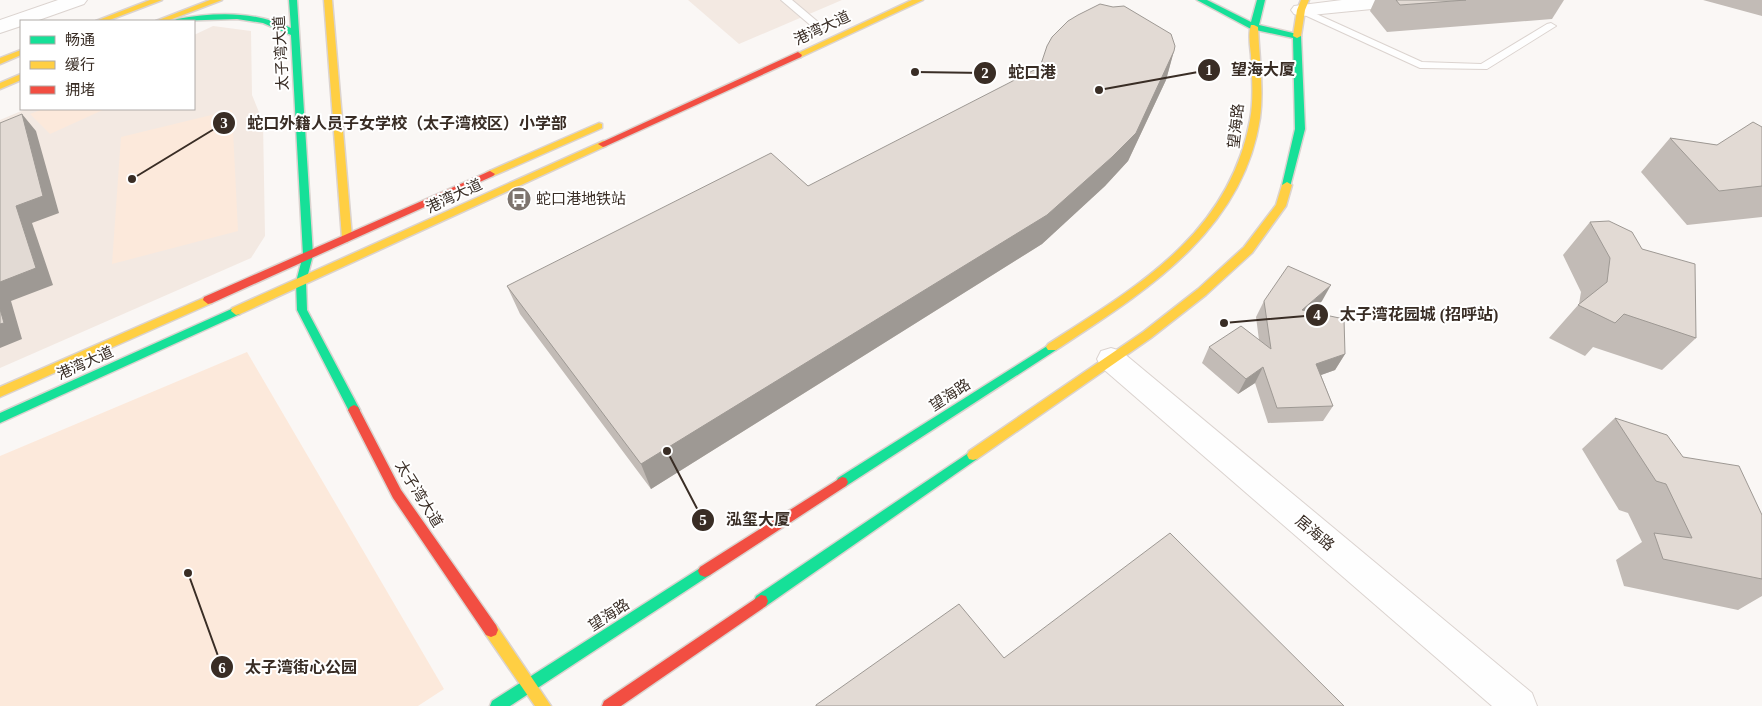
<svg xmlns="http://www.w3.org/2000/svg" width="1762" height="706" font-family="'Times New Roman','Noto Sans SC',serif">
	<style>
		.built { fill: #f3e9e2 }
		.green { fill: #fce9db }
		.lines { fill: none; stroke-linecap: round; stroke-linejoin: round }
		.lane-casing { stroke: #dbd3cf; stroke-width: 2 }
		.street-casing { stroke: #dbd3cf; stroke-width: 2 }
		.fast-casing { stroke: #dbd3cf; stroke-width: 3 }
		.slow-casing { stroke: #dbd3cf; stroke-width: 3 }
		.jam-casing { stroke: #dbd3cf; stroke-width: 3 }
		.lane { fill: #fefefe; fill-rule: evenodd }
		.street { fill: #fefefe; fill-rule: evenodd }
		.fast { fill: #16e098; fill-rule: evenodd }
		.slow { fill: #ffcf43; fill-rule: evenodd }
		.jam { fill: #f24e42; fill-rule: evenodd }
		.wall { fill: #c2bbb6 }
		.shaded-wall { fill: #9e9994 }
		.building { fill: #e2dad4; stroke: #9e9994 }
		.labels { text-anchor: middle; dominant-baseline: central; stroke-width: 4; stroke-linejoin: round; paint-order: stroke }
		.street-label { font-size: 15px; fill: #392d25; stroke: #fff }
		.poi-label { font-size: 15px; fill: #392d25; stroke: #fff; text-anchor: start }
		.leader { fill: none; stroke: #392d25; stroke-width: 2 }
		.callout-dot { fill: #392d25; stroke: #fff; stroke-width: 2 }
		.mark-label { font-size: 15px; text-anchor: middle; font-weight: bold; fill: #fff }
		.callout-label { font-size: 16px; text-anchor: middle; font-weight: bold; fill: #392d25; stroke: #fff; stroke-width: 4; stroke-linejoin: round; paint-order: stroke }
	</style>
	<rect width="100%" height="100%" fill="#faf7f5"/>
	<g class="built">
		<path d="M688 0H842L739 44Z"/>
		<path d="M213 26 251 31 252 95 263 122 265 236 251 258 0 368V120L26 109H194V35Z"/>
	</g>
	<g class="green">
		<path d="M43 109H105L50 134 30 114Z"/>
		<path d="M232 110 238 231 112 264 121 137Z"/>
		<path d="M247 352 444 689 418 706H0V456Z"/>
	</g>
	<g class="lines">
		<defs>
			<g id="lane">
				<path d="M781 0H792L824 27 819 30 815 29Z"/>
				<path d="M1301 7 1422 62 1481 64 1547 24 1551 23 1556 26 1487 69 1420 68 1298 12V8Z"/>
			</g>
			<g id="street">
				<path d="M58 0H87L84 4 36 21H21V26L0 33V20Z"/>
				<path d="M1342 0H1412L1409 4 1402 6 1301 16 1294 14 1291 10 1294 6Z"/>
				<path d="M1111 348 1121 351 1532 693 1537 706H1492L1101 367 1097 359 1101 351Z"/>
			</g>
			<g id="fast">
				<path d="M289 0H297L313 255 306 282 307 310 360 410 358 413 354 415 350 413 297 310 296 282 303 255 291 35 263 23 237 19 173 21 177 19C216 12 254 11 291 28Z"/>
				<path d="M1197 0H1207L1251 22 1257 0H1265L1259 25 1297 34 1301 36 1305 129 1290 187 1287 188 1282 185 1295 129 1293 38 1251 29Z"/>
				<path d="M236 307 240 308 241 311 240 314 0 423V413Z"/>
				<path d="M1052 343 1056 344 1058 347 1056 350 846 486 842 487 838 486 836 482 838 478Z"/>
				<path d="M973 450 977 451 979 455 977 459 766 606 761 607 756 606 754 601 756 596Z"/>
				<path d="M705 565 710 567 712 571 710 575 510 706H490L492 701Z"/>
			</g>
			<g id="slow">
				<path d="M150 0H162L107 21H96Z"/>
				<path d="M210 0H222L167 21H156Z"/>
				<path d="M324 0H332L352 238 347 242 342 238Z"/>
				<path d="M912 0H923L801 57 798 58 794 55Z"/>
				<path d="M1301 0H1309L1305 10 1301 36 1297 38 1293 36 1297 10Z"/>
				<path d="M1251 25H1254L1258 27C1259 57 1264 88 1260 118 1243 232 1144 292 1056 350H1048L1046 347 1048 344C1138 286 1229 234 1250 120 1254 99 1252 77 1251 55 1250 46 1248 34 1251 25Z"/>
				<path d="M21 50V55L0 64V58Z"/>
				<path d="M21 74V80L0 89V83Z"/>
				<path d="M599 123 602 124V128L493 176H487L485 174 487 172Z"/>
				<path d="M603 141 606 142V146L240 314 236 315 231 311 232 308Z"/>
				<path d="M1287 182 1292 185 1286 206 1252 253 1206 295 1151 338 977 459 973 460 969 459 967 455 969 451 1143 332 1198 289 1244 247 1276 205 1282 185Z"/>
				<path d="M208 296 213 300 212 303 0 397V387Z"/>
				<path d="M491 623 496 625 551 706H535L486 635 484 630 486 625Z"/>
			</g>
			<g id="jam">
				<path d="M798 52 802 55 801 57 606 146 603 147 598 144Z"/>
				<path d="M490 171 495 174 493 176 212 303 208 304 203 300 204 297Z"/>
				<path d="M354 405 358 407 401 490 496 625 498 630 496 635 491 637 486 635 393 498 348 410 350 407Z"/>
				<path d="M842 477 846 478 848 482 846 486 710 575 705 577 700 575 698 571 700 567Z"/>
				<path d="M761 595 766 596 768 601 766 606 621 706H602L604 701Z"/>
			</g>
		</defs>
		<use href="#lane" class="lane-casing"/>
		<use href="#street" class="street-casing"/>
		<use href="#fast" class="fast-casing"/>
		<use href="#slow" class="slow-casing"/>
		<use href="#jam" class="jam-casing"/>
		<use href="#lane" class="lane"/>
		<use href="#street" class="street"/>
		<use href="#fast" class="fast"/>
		<use href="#slow" class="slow"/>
		<use href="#jam" class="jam"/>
	</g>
	<g class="wall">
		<path d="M1375 0H1564L1552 19 1387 32 1370 11Z"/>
		<path d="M1703 0H1762V16Z"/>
		<path d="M1175 46 1166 80 1128 161 1105 186 1042 244 651 489 520 314 507 286 808 186Z"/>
		<path d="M1762 127V217L1687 225 1641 172 1670 138 1717 145Z"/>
		<path d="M1590 222 1696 338 1662 370 1593 347 1585 356 1549 338 1579 304 1581 292 1563 255Z"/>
		<path d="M1264 301H1322L1310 312 1345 354 1335 370 1321 375 1333 406 1323 421 1268 423 1255 383 1238 394 1202 363 1209 347 1259 340 1256 317Z"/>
		<path d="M1615 418 1683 457 1762 515V596L1738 610 1624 586 1616 560 1642 542 1628 513 1619 510 1582 449Z"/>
	</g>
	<g class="shaded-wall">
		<path d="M1174 51 1166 80 1128 161 1105 186 1042 244 651 489 641 464Z"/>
		<path d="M22 114 36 131 59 213 32 223 53 285 11 301 22 339 0 348V282L16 206Z"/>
		<path d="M1331 285 1322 301 1293 327 1302 310Z"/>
		<path d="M1345 354 1335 370 1307 380 1316 364Z"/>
		<path d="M1263 367 1255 383 1238 394 1246 379Z"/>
	</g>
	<g class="building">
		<path d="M1396 0H1466L1400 5Z"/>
		<path d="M1100 4 1113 7 1124 6 1171 34 1175 46 1174 51 1136 133 1112 157 1047 215 641 464 507 286 771 153 808 186 1040 67 1047 46 1052 37 1068 21 1078 15Z"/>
		<path d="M22 114 43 196 16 206 36 268 0 282V123Z"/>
		<path d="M1753 122 1762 127V186L1719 191 1670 138 1717 145Z"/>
		<path d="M1609 221 1632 232 1642 249 1695 264 1696 338 1624 314 1615 323 1578 305 1607 282 1610 258 1590 222Z"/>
		<path d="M1288 266 1331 285 1302 310 1344 319 1345 354 1316 364 1333 406 1277 408 1263 367 1246 379 1209 347 1241 326 1271 349 1264 301Z"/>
		<path d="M0 309 4 323 0 324Z"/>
		<path d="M1615 418 1667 435 1683 457 1739 466 1762 515V579L1663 559 1654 533 1692 538 1666 484 1656 481Z"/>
		<path d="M1170 533 1344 706H816V705L959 604 1004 658Z"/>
	</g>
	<defs>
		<symbol id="bus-disc" viewBox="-11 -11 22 22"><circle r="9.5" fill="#7d746e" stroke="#fff"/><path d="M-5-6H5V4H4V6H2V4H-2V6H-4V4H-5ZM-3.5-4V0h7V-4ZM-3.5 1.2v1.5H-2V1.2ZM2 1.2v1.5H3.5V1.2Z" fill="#fff"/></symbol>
	</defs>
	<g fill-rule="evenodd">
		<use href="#bus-disc" x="505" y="185" width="28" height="28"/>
	</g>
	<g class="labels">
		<g class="street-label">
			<text transform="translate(822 28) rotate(-25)">港湾大道</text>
			<text transform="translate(281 53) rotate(-93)">太子湾大道</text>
			<text transform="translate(1236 126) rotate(-84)">望海路</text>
			<text transform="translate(454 196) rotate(-25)">港湾大道</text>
			<text transform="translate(85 363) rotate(-24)">港湾大道</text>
			<text transform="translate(950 395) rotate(-33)">望海路</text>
			<text transform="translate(419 494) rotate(58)">太子湾大道</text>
			<text transform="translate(1315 533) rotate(40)">居海路</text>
			<text transform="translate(609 615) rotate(-33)">望海路</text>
		</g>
		<g class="poi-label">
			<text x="536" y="199">蛇口港地铁站</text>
		</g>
	</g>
	<path class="leader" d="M1099 90L1209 70M915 72L985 73M132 179L224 123M1224 323L1317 315M667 451L703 520M188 573L222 667"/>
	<g class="callout-dot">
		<circle cx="1099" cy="90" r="5"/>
		<circle cx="915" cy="72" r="5"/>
		<circle cx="132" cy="179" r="5"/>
		<circle cx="1224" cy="323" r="5"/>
		<circle cx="667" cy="451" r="5"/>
		<circle cx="188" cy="573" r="5"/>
		<circle cx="1209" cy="70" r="12"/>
		<circle cx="985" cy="73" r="12"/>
		<circle cx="224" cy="123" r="12"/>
		<circle cx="1317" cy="315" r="12"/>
		<circle cx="703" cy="520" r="12"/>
		<circle cx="222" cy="667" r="12"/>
	</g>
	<g class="mark-label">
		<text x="1209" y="75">1</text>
		<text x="985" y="78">2</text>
		<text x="224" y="128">3</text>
		<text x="1317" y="320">4</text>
		<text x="703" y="525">5</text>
		<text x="222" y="673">6</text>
	</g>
	<g class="callout-label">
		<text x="1263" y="75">望海大厦</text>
		<text x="1032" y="78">蛇口港</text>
		<text x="407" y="129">蛇口外籍人员子女学校（太子湾校区）小学部</text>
		<text x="1419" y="320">太子湾花园城 (招呼站)</text>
		<text x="758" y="525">泓玺大厦</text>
		<text x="301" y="673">太子湾街心公园</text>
	</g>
	<rect x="20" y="20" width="175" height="90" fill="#ffffff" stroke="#b0aba8"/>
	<rect x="30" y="36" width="25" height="8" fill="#16e098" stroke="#b0aba8"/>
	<text x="65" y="45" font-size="15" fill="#392d25">畅通</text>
	<rect x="30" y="61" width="25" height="8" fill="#ffcf43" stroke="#b0aba8"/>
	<text x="65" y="70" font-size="15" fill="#392d25">缓行</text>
	<rect x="30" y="86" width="25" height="8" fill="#f24e42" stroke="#b0aba8"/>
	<text x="65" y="95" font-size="15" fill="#392d25">拥堵</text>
</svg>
